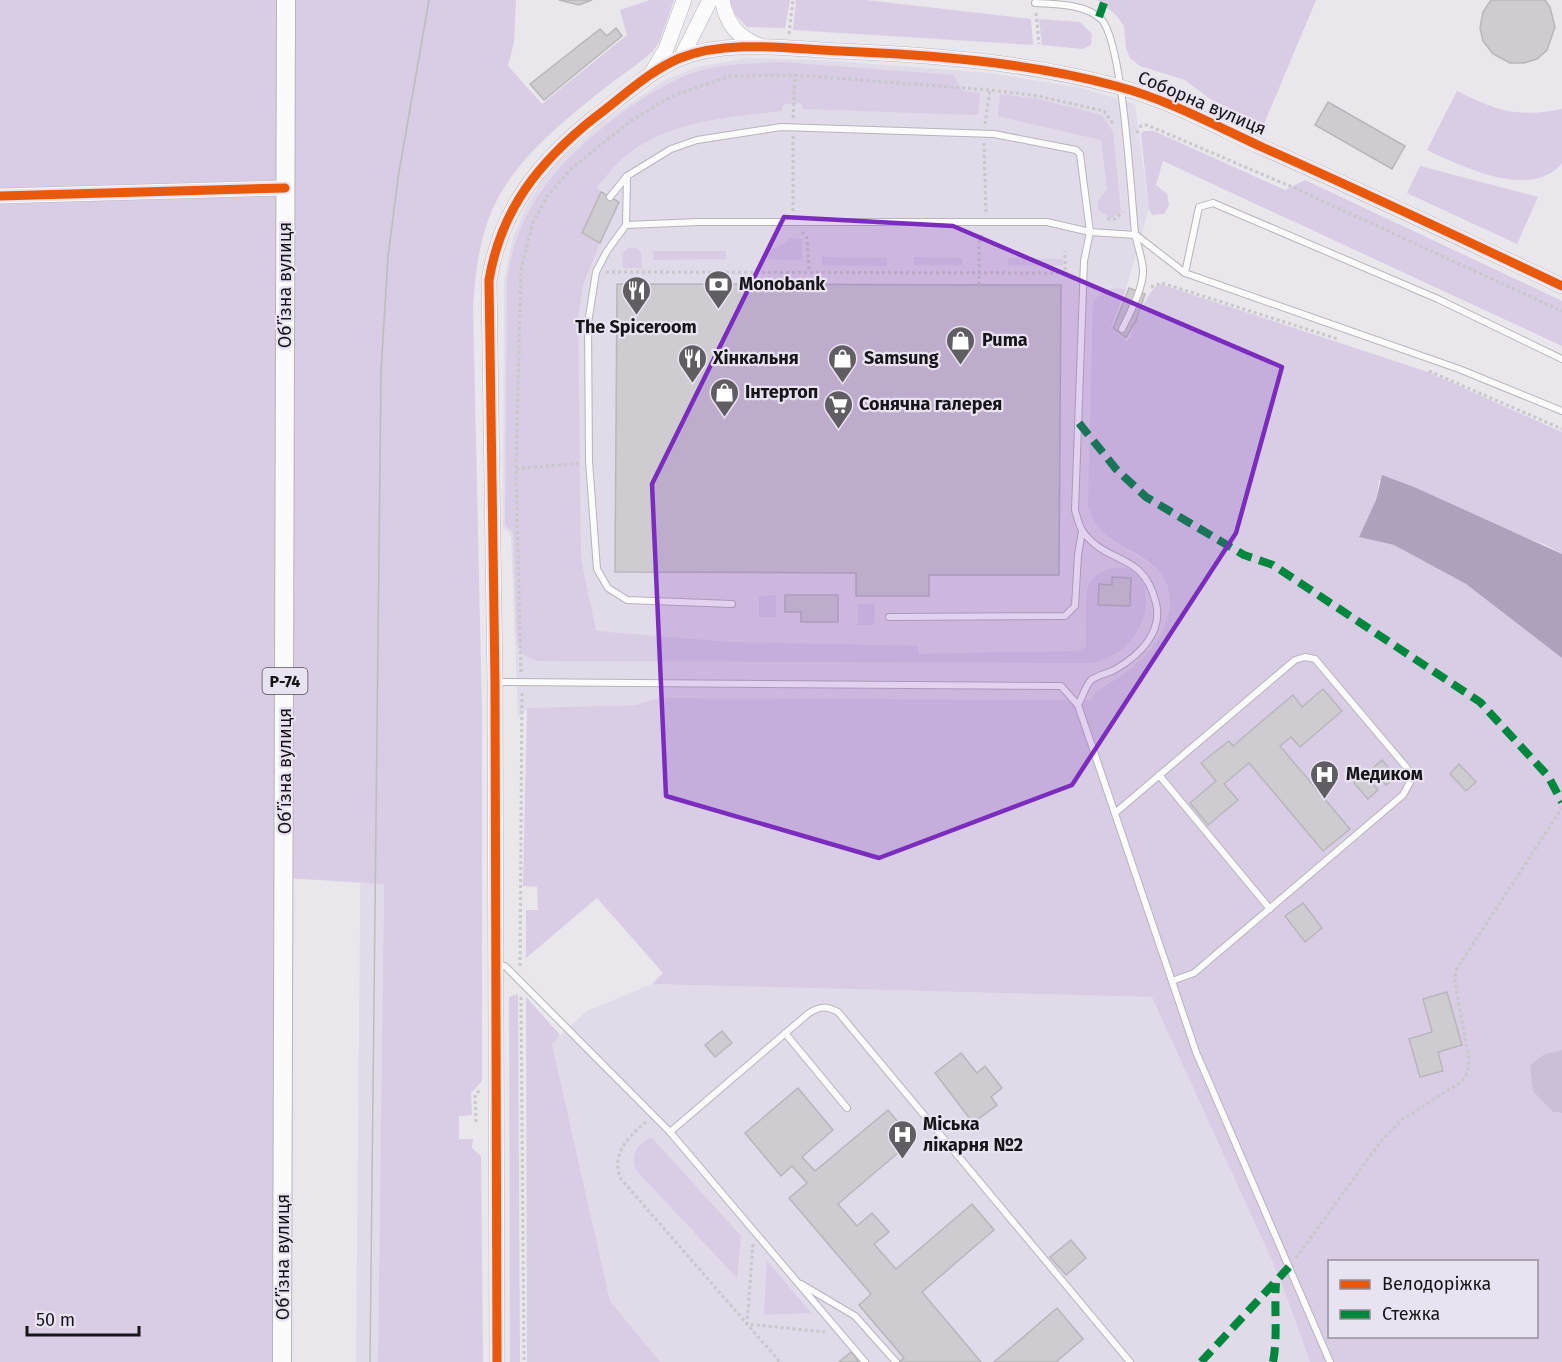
<svg xmlns="http://www.w3.org/2000/svg" width="1562" height="1362" font-family="'Fira Sans',sans-serif">
	<style>
		.built { fill: #e1dae8 }
		.green { fill: #d8cde4; fill-rule: evenodd }
		.forest { fill: #cabfd6 }
		.water { fill: #aea1bc }
		.building { fill: #ceccd0; stroke: #b8b6bb; stroke-width: 1.5 }
		.lines { fill: none; stroke-linecap: round; stroke-linejoin: round }
		.service-casing { stroke: #b7b4ba; stroke-width: 8 }
		.tertiary-casing { stroke: #b7b4ba; stroke-width: 16 }
		.primary-casing { stroke: #b7b4ba; stroke-width: 20 }
		.path { stroke: #c8c7c9; stroke-width: 3; stroke-dasharray: 3 3; stroke-linecap: butt }
		.service { stroke: #fcfbfc; stroke-width: 6 }
		.tertiary { stroke: #fcfbfc; stroke-width: 15 }
		.primary { stroke: #fcfbfc; stroke-width: 18 }
		.tram { stroke: #bcbcbc; stroke-width: 1.5 }
		.quiet { stroke: #00873e; stroke-width: 8; stroke-dasharray: 15 8; stroke-linecap: butt }
		.cycleway-casing { stroke: #e9e2f0; stroke-width: 13 }
		.cycleway { stroke: #e8590c; stroke-width: 9 }
		.marked { fill: #7b2cbf; fill-opacity: 0.2; stroke: #7b2cbf; stroke-width: 4.5; stroke-linejoin: round }
		.labels { text-anchor: middle; dominant-baseline: central; stroke-width: 4.5; stroke-linejoin: round; paint-order: stroke }
		.shield { fill: #e9e2f0; stroke: #56525a; stroke-width: 1.5 }
		.shield-label { font-size: 16px; font-weight: bold; fill: #171519 }
		.street-label { font-size: 18px; fill: #171519; stroke: #e9e2f0 }
		.poi-label { font-size: 18px; font-weight: bold; fill: #171519; stroke: #e9e2f0; text-anchor: start }
	</style>
	<rect width="100%" height="100%" fill="#e9e6ec"/>
	<g class="built">
		<path d="M748 58 834 61 989 73 1081 88 1135 104 1149 209 1126 289 1109 287 1108 538 1154 566 1164 577 1170 594 1169 621 1157 643 1139 661 1096 692 1091 700 658 698 636 705 527 708 518 718 511 535 503 527 504 282 512 240 527 205 543 179 560 160 604 121 664 81 696 67Z"/>
		<path d="M365 374 384 884 378 1362H356Z"/>
		<path d="M652 984 1153 997 1279 1276 1310 1362H660L610 1301 552 1043 587 1011Z"/>
	</g>
	<g class="green">
		<path d="M0 0H516L514 42 508 66 542 104 627 35 620 10 650 0H674L659 42 653 51C637 66 618 77 601 91 555 128 502 170 485 230 477 255 475 281 473 307L482 713V1081L471 1093 472 1115 459 1116V1139H473L472 1148 481 1156 483 1362H378L384 884 286 878 282 1362H0Z"/>
		<path d="M730 0H790L785 28 747 27 735 14Z"/>
		<path d="M796 0H866L1031 19 1033 45 793 30Z"/>
		<path d="M1098 0H1316L1264 124 1210 99 1185 80 1140 66 1130 58 1126 48 1124 26 1116 15Z"/>
		<path d="M1039 19 1080 22 1092 34 1091 45 1083 49 1042 45Z"/>
		<path d="M781 62 954 75 962 91 980 93 978 113 975 115 803 109 801 103 784 104 781 111C726 118 673 120 628 154 616 163 606 177 596 188L601 191 581 234 600 243 583 285 578 319 581 559 596 631 729 642 918 646 919 654 1077 651 1086 647C1087 628 1084 605 1088 587 1089 579 1097 574 1104 571 1161 549 1163 648 1092 663L537 661C527 658 521 654 517 644L513 533 505 524 507 281C516 204 566 153 626 110 648 95 672 79 699 71 725 63 753 64 781 62Z"/>
		<path d="M1457 91C1497 111 1517 118 1562 109V163C1532 201 1461 166 1427 150Z"/>
		<path d="M1000 94 1038 99 1102 115 1113 132 1121 213 1111 218 1098 210V201L1107 189 1101 140 998 116Z"/>
		<path d="M1144 131H1154L1285 190 1305 180 1562 301V346L1163 161 1156 185 1167 194 1169 205 1164 214 1152 215 1149 209 1141 134Z"/>
		<path d="M1420 166 1538 197 1517 244 1407 193Z"/>
		<path d="M791 238 802 239V260L767 259V250L783 245Z"/>
		<path d="M628 248H636L641 252 642 268H623L622 254Z"/>
		<path d="M653 251H726V259L653 260Z"/>
		<path d="M822 257 887 258V266L822 265Z"/>
		<path d="M914 257 962 258V265H914Z"/>
		<path d="M1008 258 1063 259V266L1008 265Z"/>
		<path d="M1160 284 1428 372 1562 432V554L1548 546 1379 480 1376 500 1359 537 1394 545 1466 584 1562 658V1050L1545 1054 1553 1112 1562 1113V1362H1310L1279 1276 1152 997 652 984 663 973 597 898 526 958V910H538L537 887 523 886 527 708 636 705 658 698 1091 700 1096 692C1129 670 1167 647 1170 604 1170 590 1166 577 1155 567 1128 543 1102 546 1088 507L1093 303C1103 288 1109 287 1126 289L1111 328 1127 341C1136 328 1146 289 1160 284ZM1330 1262H1536V1336H1330Z"/>
		<path d="M776 595V617H759V596Z"/>
		<path d="M858 604H875L874 625H858Z"/>
		<path d="M518 994 520 1362H510L509 997Z"/>
		<path d="M526 997 560 1035 552 1044 610 1301 660 1362H527Z"/>
		<path d="M651 1137 741 1236 737 1278 636 1170C630 1153 637 1146 651 1137Z"/>
		<path d="M767 1261 811 1313 764 1315Z"/>
	</g>
	<path class="forest" d="M1562 1050V1113L1553 1112 1533 1091 1530 1065 1545 1054Z"/>
	<path class="water" d="M1382 475 1414 487 1562 554V658L1466 584 1394 545 1359 537 1376 500Z"/>
	<g class="building">
		<path d="M559 0H592L579 5Z"/>
		<path d="M1491 0H1545L1550 7 1555 27 1547 50 1537 59 1524 63H1510L1493 54 1483 41 1480 28 1483 12Z"/>
		<path d="M616 28 622 36 544 100 530 84 600 29 607 36Z"/>
		<path d="M1328 102 1405 146 1392 169 1315 125Z"/>
		<path d="M601 192 619 202 600 243 582 233Z"/>
		<path d="M617 284 1061 285 1059 575H929V596H856V573L615 572Z"/>
		<path d="M1129 288 1145 294 1136 321 1126 338 1113 328Z"/>
		<path d="M1112 577 1131 578 1130 606 1098 605 1099 584 1112 585Z"/>
		<path d="M785 595H838V622H801V612H785Z"/>
		<path d="M1323 689 1342 711 1300 747 1291 737 1280 746 1350 829 1323 851 1249 763 1224 784 1238 800 1208 825 1190 803 1216 781 1201 763 1229 741 1233 746 1293 695 1302 707Z"/>
		<path d="M1382 760 1396 777 1386 785 1372 769Z"/>
		<path d="M1459 764 1476 782 1466 791 1450 774Z"/>
		<path d="M1364 774 1378 790 1368 799 1354 783Z"/>
		<path d="M1303 903 1322 928 1305 942 1285 916Z"/>
		<path d="M1447 992 1462 1045 1438 1052 1443 1071 1420 1077 1409 1039 1432 1032 1423 999Z"/>
		<path d="M722 1031 732 1043 715 1057 705 1045Z"/>
		<path d="M961 1053 977 1073 985 1066 1002 1088 991 1097 997 1105 973 1123 935 1073Z"/>
		<path d="M798 1088 833 1130 802 1157 815 1171 888 1110 913 1140 838 1204 857 1226 872 1213 889 1232 874 1244 896 1269 972 1204 994 1230 922 1292 981 1362H899L904 1358 859 1305 871 1294 789 1198 807 1183 792 1166 781 1176 745 1133Z"/>
		<path d="M1071 1240 1086 1258 1066 1275 1050 1257Z"/>
		<path d="M1057 1308 1083 1339 1056 1362H994Z"/>
		<path d="M851 1352 859 1362H839Z"/>
	</g>
	<g class="lines">
		<defs>
			<g id="service">
				<path d="M1035 3C1056 4 1085 4 1101 19 1123 41 1131 195 1135 233 1137 245 1142 257 1143 269 1144 287 1130 313 1122 329"/>
				<path d="M627 177 626 225 699 222H1047L1090 232 1136 235 1185 273 1459 369 1562 411"/>
				<path d="M610 197 627 176 671 149 697 140 781 127 994 134 1076 150 1080 154 1090 232 1084 261 1075 510C1077 517 1079 526 1083 532 1109 566 1143 551 1156 603 1163 632 1140 655 1116 669 1109 673 1098 675 1091 680 1086 685 1082 698 1078 705"/>
				<path d="M626 225 607 251 596 272 588 323 589 461 597 569 608 588 627 600 732 604"/>
				<path d="M1185 273 1199 207 1213 203 1438 299 1562 359"/>
				<path d="M889 617 1065 616 1075 606 1078 555 1082 531"/>
				<path d="M496 682 1061 686 1078 705 1196 1052 1330 1362"/>
				<path d="M1159 775 1270 909"/>
				<path d="M1115 813 1295 660 1305 657 1315 659 1407 768 1410 782 1403 795 1194 973 1172 981"/>
				<path d="M496 966H505L670 1132 865 1362"/>
				<path d="M785 1033 847 1108"/>
				<path d="M670 1132 809 1013C821 1006 826 1006 838 1012L1130 1362"/>
				<path d="M801 1284 855 1316 896 1362"/>
			</g>
			<g id="tertiary">
				<path d="M722 0C727 24 737 37 760 46"/>
				<path d="M681 58 710 0"/>
				<path d="M651 74 666 49 684 0"/>
				<path d="M0 196 285 188"/>
				<path d="M497 1362 495 682 489 280C501 209 539 162 594 118 621 98 649 71 680 58 729 39 789 49 840 51 933 55 1026 62 1116 86 1167 99 1216 126 1264 148 1364 192 1463 239 1562 286"/>
			</g>
			<path id="primary" d="M282 1362 286 0"/>
		</defs>
		<use href="#service" class="service-casing"/>
		<use href="#tertiary" class="tertiary-casing"/>
		<use href="#primary" class="primary-casing"/>
		<g class="path">
			<path d="M1036 13 1039 44"/>
			<path d="M789 34 793 0"/>
			<path d="M793 118 795 75"/>
			<path d="M985 124 990 90"/>
			<path d="M1137 133 1141 126 1147 125 1292 187 1562 311"/>
			<path d="M793 136V214"/>
			<path d="M984 143 986 214"/>
			<path d="M1107 219H1115L1123 212"/>
			<path d="M802 232 807 238 809 271"/>
			<path d="M606 272 1065 273V251"/>
			<path d="M746 284V271"/>
			<path d="M979 285V242L983 232"/>
			<path d="M1151 287 1162 283 1338 339"/>
			<path d="M1429 371 1562 429"/>
			<path d="M516 469 580 463"/>
			<path d="M521 672 516 469 521 269 533 222 548 195 573 167 632 120 672 96 731 76 795 75 990 90 1038 96 1104 111 1114 125"/>
			<path d="M520 966 522 691"/>
			<path d="M521 997 524 1362"/>
			<path d="M476 1122 475 1095 481 1089"/>
			<path d="M646 1122C628 1137 610 1155 621 1179L780 1362"/>
			<path d="M753 1244 747 1324 825 1332"/>
			<path d="M1296 1258 1382 1140 1403 1119 1461 1082 1468 1072 1469 1060 1455 982 1456 970 1562 808"/>
		</g>
		<use href="#service" class="service"/>
		<use href="#tertiary" class="tertiary"/>
		<use href="#primary" class="primary"/>
		<path class="tram" d="M370 1362 381 371 388 257 398 178 429 0"/>
		<g class="quiet">
			<path d="M1099 17 1105 0"/>
			<path d="M1079 423 1116 469 1146 497 1244 555 1273 565 1480 702 1548 776 1562 802"/>
			<path d="M1201 1362 1289 1267"/>
			<path d="M1273 1362C1278 1336 1274 1310 1276 1283"/>
		</g>
		<defs>
			<g id="cycleway">
				<path d="M0 196 285 188"/>
				<path d="M497 1362 495 682 489 280C501 209 539 162 594 118 621 98 649 71 680 58 729 39 789 49 840 51 933 55 1026 62 1116 86 1167 99 1216 126 1264 148 1364 192 1463 239 1562 286"/>
			</g>
		</defs>
		<use href="#cycleway" class="cycleway-casing"/>
		<use href="#cycleway" class="cycleway"/>
	</g>
	<path class="marked" d="M784 217 953 226 1282 367 1236 533 1072 785 879 858 666 796 652 484Z"/>
	<defs>
		<symbol id="bank-pin" viewBox="-11 -11 22 30"><path d="M0 17L-7.5 6A9.5 9.5 0 1 1 7.5 6Z" fill="#605e63" stroke="#e9e2f0"/><path d="M-6-4H6V4H-6ZM0-2.3a2.3 2.3 0 1 0 0 4.6a2.3 2.3 0 1 0 0-4.6Z" fill="#fff"/></symbol>
		<symbol id="restaurant-pin" viewBox="-11 -11 22 30"><path d="M0 17L-7.5 6A9.5 9.5 0 1 1 7.5 6Z" fill="#605e63" stroke="#e9e2f0"/><path d="M-5-6h1v4h1v-4h1v4h1v-4h1v5L-1.5 .5V6h-2V.5L-5-1ZM5-6V6H3V1.5H1.5Q1.5-4 5-6Z" fill="#fff"/></symbol>
		<symbol id="shop-pin" viewBox="-11 -11 22 30"><path d="M0 17L-7.5 6A9.5 9.5 0 1 1 7.5 6Z" fill="#605e63" stroke="#e9e2f0"/><path d="M-5-2.5h2.3a2.7 3.5 0 0 1 5.4 0H5L5.5 6h-11ZM-1.5-2.5h3a1.5 2.3 0 0 0-3 0Z" fill="#fff"/></symbol>
		<symbol id="supermarket-pin" viewBox="-11 -11 22 30"><path d="M0 17L-7.5 6A9.5 9.5 0 1 1 7.5 6Z" fill="#605e63" stroke="#e9e2f0"/><path d="M-6-5.5h2.5l.6 2H6L4.5 2H-2.5L-4.4-4H-6ZM-1.5 3.2a1.3 1.3 0 1 0 .1 0ZM3 3.2a1.3 1.3 0 1 0 .1 0Z" fill="#fff"/></symbol>
		<symbol id="hospital-pin" viewBox="-11 -11 22 30"><path d="M0 17L-7.5 6A9.5 9.5 0 1 1 7.5 6Z" fill="#605e63" stroke="#e9e2f0"/><path d="M-5-5h3v3.5h4V-5h3V5h-3V1.5h-4V5h-3Z" fill="#fff"/></symbol>
	</defs>
	<g fill-rule="evenodd">
		<use href="#bank-pin" x="702" y="268" width="33" height="45"/>
		<use href="#restaurant-pin" x="620" y="274" width="33" height="45"/>
		<use href="#shop-pin" x="944" y="324" width="33" height="45"/>
		<use href="#restaurant-pin" x="676" y="342" width="33" height="45"/>
		<use href="#shop-pin" x="826" y="342" width="33" height="45"/>
		<use href="#shop-pin" x="708" y="376" width="33" height="45"/>
		<use href="#supermarket-pin" x="822" y="388" width="33" height="45"/>
		<use href="#hospital-pin" x="1308" y="758" width="33" height="45"/>
		<use href="#hospital-pin" x="886" y="1118" width="33" height="45"/>
	</g>
	<g class="labels">
		<rect class="shield" x="262.5" y="668" width="45" height="26" rx="4.5"/>
		<g class="shield-label">
			<text x="285" y="681">Р-74</text>
		</g>
		<g class="street-label">
			<text transform="translate(1202 103) rotate(23)">Соборна вулиця</text>
			<text transform="translate(285 285) rotate(-90)">Обʼїзна вулиця</text>
			<text transform="translate(285 771) rotate(-90)">Обʼїзна вулиця</text>
			<text transform="translate(283 1257) rotate(-90)">Обʼїзна вулиця</text>
		</g>
		<g class="poi-label">
			<text x="739" y="284">Monobank</text>
			<text x="636" y="327" text-anchor="middle">The Spiceroom</text>
			<text x="982" y="340">Puma</text>
			<text x="713" y="358">Хінкальня</text>
			<text x="864" y="358">Samsung</text>
			<text x="745" y="392">Інтертоп</text>
			<text x="859" y="404">Сонячна галерея</text>
			<text x="1346" y="774">Медиком</text>
			<text x="923" y="1124">Міська<tspan x="923" dy="21">лікарня №2</tspan></text>
		</g>
	</g>
	<rect x="1328" y="1260" width="210" height="78" fill="#e9e2f0" stroke="#95909a" stroke-width="1.5"/>
	<rect x="1340" y="1280" width="30" height="9" fill="#e8590c" stroke="#95909a" stroke-width="1.5"/>
	<text x="1382" y="1290" font-size="18" fill="#171519">Велодоріжка</text>
	<rect x="1340" y="1310" width="30" height="9" fill="#00873e" stroke="#95909a" stroke-width="1.5"/>
	<text x="1382" y="1320" font-size="18" fill="#171519">Стежка</text>
	<path d="M27 1326v9h112v-9" fill="none" stroke="#171519" stroke-width="3"/>
	<text x="36" y="1326" font-size="18" fill="#171519" stroke="#e9e2f0" stroke-width="4.5" paint-order="stroke">50 m</text>
</svg>
